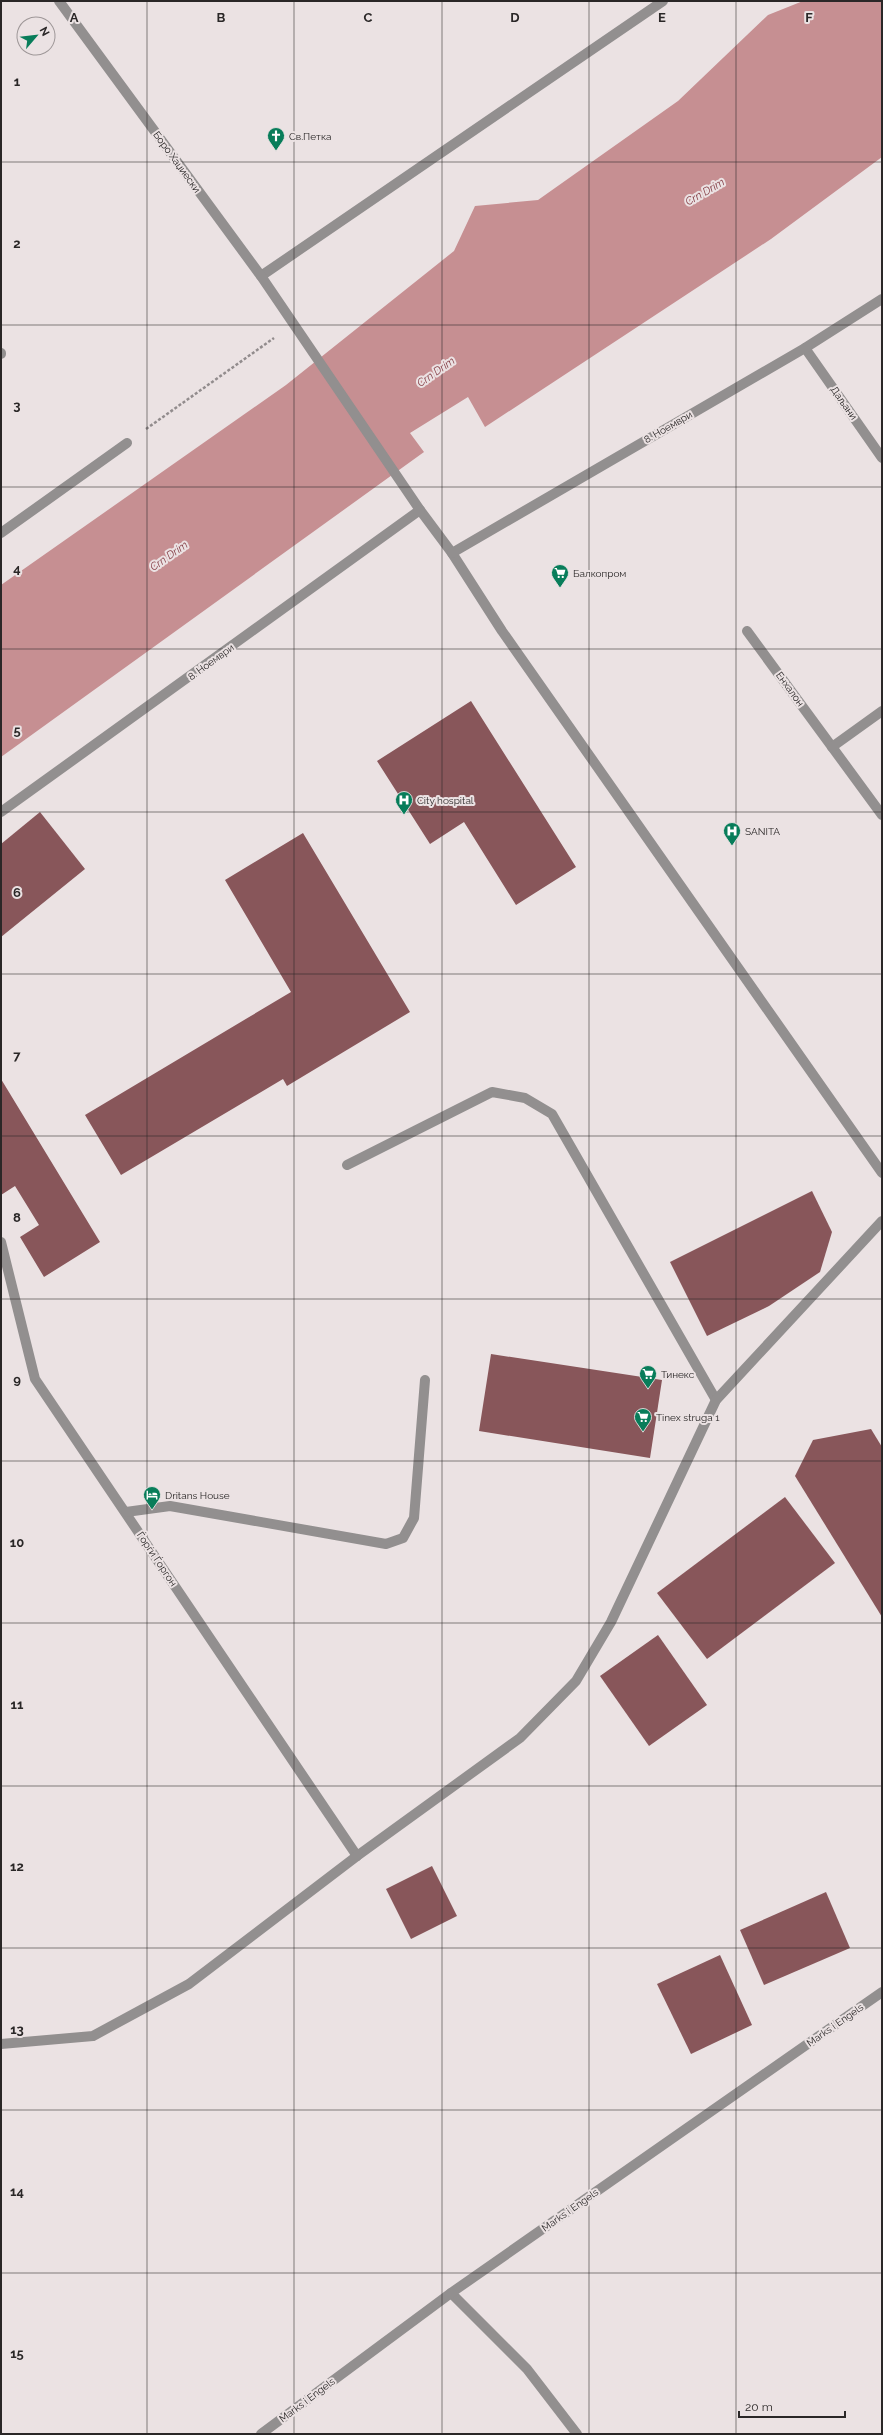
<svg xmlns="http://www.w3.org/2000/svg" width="883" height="2435" font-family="Raleway,sans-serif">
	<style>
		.water { fill: #c68f92 }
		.building { fill: #88565a }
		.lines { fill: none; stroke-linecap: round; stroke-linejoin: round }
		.path { stroke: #928c8d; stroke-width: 2.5; stroke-dasharray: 3 2; stroke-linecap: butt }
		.lane { stroke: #928f8f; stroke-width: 10 }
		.street { stroke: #928f8f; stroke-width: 10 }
		.grid { fill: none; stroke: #2a2727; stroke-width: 1; stroke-opacity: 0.55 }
		.labels { text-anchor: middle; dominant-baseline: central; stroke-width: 4; stroke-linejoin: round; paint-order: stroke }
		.poi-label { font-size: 10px; fill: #2a2727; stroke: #ebe2e3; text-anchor: start }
		.street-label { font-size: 10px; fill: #2a2727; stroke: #ebe2e3 }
		.water-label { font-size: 11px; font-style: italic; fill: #853e46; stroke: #ebe2e3 }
		.grid-label { font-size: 13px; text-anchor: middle; font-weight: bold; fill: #2a2727; stroke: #ebe2e3; stroke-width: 4; stroke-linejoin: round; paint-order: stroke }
	</style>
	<rect width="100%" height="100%" fill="#ebe2e3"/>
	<path class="water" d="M803 1H882V157L771 239 485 427 468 397 410 433 424 452 1 757V585L286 385 454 251 475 206 538 200 678 101 768 15Z"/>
	<g class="building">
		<path d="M471 701 576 867 516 905 464 822 430 844 377 761Z"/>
		<path d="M40 812 85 869 1 937V844Z"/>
		<path d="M303 833 410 1012 287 1086 283 1079 121 1175 85 1115 291 992 225 880Z"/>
		<path d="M1 1079 100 1242 44 1277 20 1237 39 1225 15 1186 1 1195Z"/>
		<path d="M812 1191 832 1232 820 1272 769 1306 707 1336 670 1262Z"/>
		<path d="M491 1354 662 1380 650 1458 479 1431Z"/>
		<path d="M871 1429 882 1447V1617L795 1476 813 1440Z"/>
		<path d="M785 1497 835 1563 707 1659 657 1593Z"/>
		<path d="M658 1635 707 1705 649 1746 600 1676Z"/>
		<path d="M432 1866 457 1916 411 1939 386 1889Z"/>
		<path d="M826 1892 850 1948 764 1985 740 1930Z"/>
		<path d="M720 1955 752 2025 691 2054 657 1984Z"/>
	</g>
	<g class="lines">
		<path class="path" d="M146 429 274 338"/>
		<g class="lane">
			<path d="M261 276 663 1"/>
			<path d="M1 353V354"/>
		</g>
		<g class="street">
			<path d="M59 1 261 276 420 510 452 553 502 631 882 1173"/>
			<path d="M805 348 882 458"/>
			<path d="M1 533 127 443"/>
			<path d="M452 553 805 348 882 299"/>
			<path d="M747 631 882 815"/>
			<path d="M832 747 882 711"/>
			<path d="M1 812 420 510"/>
			<path d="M347 1165 492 1092 525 1098 552 1114 716 1400"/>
			<path d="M1 1242 35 1379 357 1856"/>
			<path d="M126 1512 170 1506 386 1544 403 1538 414 1518 425 1380"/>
			<path d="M1 2044 93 2036 189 1984 357 1856 520 1738 576 1681 611 1622 716 1400 882 1221"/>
			<path d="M451 2293 527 2369 577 2434"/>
			<path d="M261 2434 451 2293 882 1992"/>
		</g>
	</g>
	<path class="grid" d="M147 1V2434M294 1V2434M442 1V2434M589 1V2434M736 1V2434M1 162H882M1 325H882M1 487H882M1 649H882M1 812H882M1 974H882M1 1136H882M1 1299H882M1 1461H882M1 1623H882M1 1786H882M1 1948H882M1 2110H882M1 2273H882"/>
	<defs>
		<symbol id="church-pin" viewBox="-11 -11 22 30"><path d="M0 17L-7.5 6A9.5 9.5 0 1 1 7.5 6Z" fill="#087d5a" stroke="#ebe2e3"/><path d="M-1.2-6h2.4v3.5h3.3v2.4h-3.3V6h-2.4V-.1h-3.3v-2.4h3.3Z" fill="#fff"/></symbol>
		<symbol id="supermarket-pin" viewBox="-11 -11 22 30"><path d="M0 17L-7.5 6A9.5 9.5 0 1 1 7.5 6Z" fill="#087d5a" stroke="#ebe2e3"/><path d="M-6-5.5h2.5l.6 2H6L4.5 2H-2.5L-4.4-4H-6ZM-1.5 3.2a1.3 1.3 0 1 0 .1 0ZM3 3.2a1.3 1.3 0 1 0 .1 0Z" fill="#fff"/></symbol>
		<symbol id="hospital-pin" viewBox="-11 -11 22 30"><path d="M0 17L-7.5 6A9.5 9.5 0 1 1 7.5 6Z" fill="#087d5a" stroke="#ebe2e3"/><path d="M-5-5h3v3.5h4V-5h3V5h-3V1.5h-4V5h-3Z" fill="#fff"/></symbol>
		<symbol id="hotel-pin" viewBox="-11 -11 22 30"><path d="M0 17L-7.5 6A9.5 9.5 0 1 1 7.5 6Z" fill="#087d5a" stroke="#ebe2e3"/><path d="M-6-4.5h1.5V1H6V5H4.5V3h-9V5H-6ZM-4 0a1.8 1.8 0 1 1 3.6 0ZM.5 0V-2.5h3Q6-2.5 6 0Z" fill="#fff"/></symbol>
	</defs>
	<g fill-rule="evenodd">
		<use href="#church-pin" x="266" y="126" width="20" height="27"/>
		<use href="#supermarket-pin" x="550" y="563" width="20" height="27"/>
		<use href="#hospital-pin" x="394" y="790" width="20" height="27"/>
		<use href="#hospital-pin" x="722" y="821" width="20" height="27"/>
		<use href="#supermarket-pin" x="638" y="1364" width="20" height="27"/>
		<use href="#supermarket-pin" x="633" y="1407" width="20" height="27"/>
		<use href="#hotel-pin" x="142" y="1485" width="20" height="27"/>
	</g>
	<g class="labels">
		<g class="poi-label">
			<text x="289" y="136">Св.Петка</text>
			<text x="573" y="573">Балкопром</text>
			<text x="417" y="800">City hospital</text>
			<text x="745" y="831">SANITA</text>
			<text x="661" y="1374">Тинекс</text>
			<text x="656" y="1417">Tinex struga 1</text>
			<text x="165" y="1495">Dritans House</text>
		</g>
		<g class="street-label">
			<text transform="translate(177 162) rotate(54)">Боро Хаџиески</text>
			<text transform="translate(844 403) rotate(55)">Даљани</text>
			<text transform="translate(668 427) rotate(-30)">8. Ноември</text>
			<text transform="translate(211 662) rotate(-36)">8. Ноември</text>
			<text transform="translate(790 689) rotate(54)">Енхалон</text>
			<text transform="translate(157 1559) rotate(56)">Ѓорѓи Ѓоргон</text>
			<text transform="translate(835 2025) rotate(-35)">Marks i Engels</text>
			<text transform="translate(570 2210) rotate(-35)">Marks i Engels</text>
			<text transform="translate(307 2400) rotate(-37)">Marks i Engels</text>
		</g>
		<g class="water-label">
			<text transform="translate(705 192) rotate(-30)">Crn Drim</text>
			<text transform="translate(436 372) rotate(-35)">Crn Drim</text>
			<text transform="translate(169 556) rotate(-35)">Crn Drim</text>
		</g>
	</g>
	<g class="grid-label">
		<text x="74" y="22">A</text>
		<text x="221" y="22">B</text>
		<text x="368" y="22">C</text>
		<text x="515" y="22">D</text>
		<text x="662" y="22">E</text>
		<text x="809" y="22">F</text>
		<text x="17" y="86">1</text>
		<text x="17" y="248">2</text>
		<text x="17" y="410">3</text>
		<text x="17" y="573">4</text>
		<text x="17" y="735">5</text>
		<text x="17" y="897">6</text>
		<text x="17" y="1060">7</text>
		<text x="17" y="1222">8</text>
		<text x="17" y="1384">9</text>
		<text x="17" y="1547">10</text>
		<text x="17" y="1709">11</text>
		<text x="17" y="1871">12</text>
		<text x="17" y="2034">13</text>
		<text x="17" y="2196">14</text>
		<text x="17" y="2358">15</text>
	</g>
	<rect width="883" height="2435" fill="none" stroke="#2a2727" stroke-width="4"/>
	<g transform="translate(36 36) rotate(62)"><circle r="19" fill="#ebe2e3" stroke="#9e9798"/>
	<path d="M0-3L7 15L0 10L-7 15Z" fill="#087d5a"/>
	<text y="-6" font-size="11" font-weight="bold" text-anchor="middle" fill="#2a2727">N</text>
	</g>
	<path d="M739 2411v6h106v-6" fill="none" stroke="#2a2727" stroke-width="2"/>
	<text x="745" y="2411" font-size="12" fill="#2a2727" stroke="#ebe2e3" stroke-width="3" paint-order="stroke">20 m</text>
</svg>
